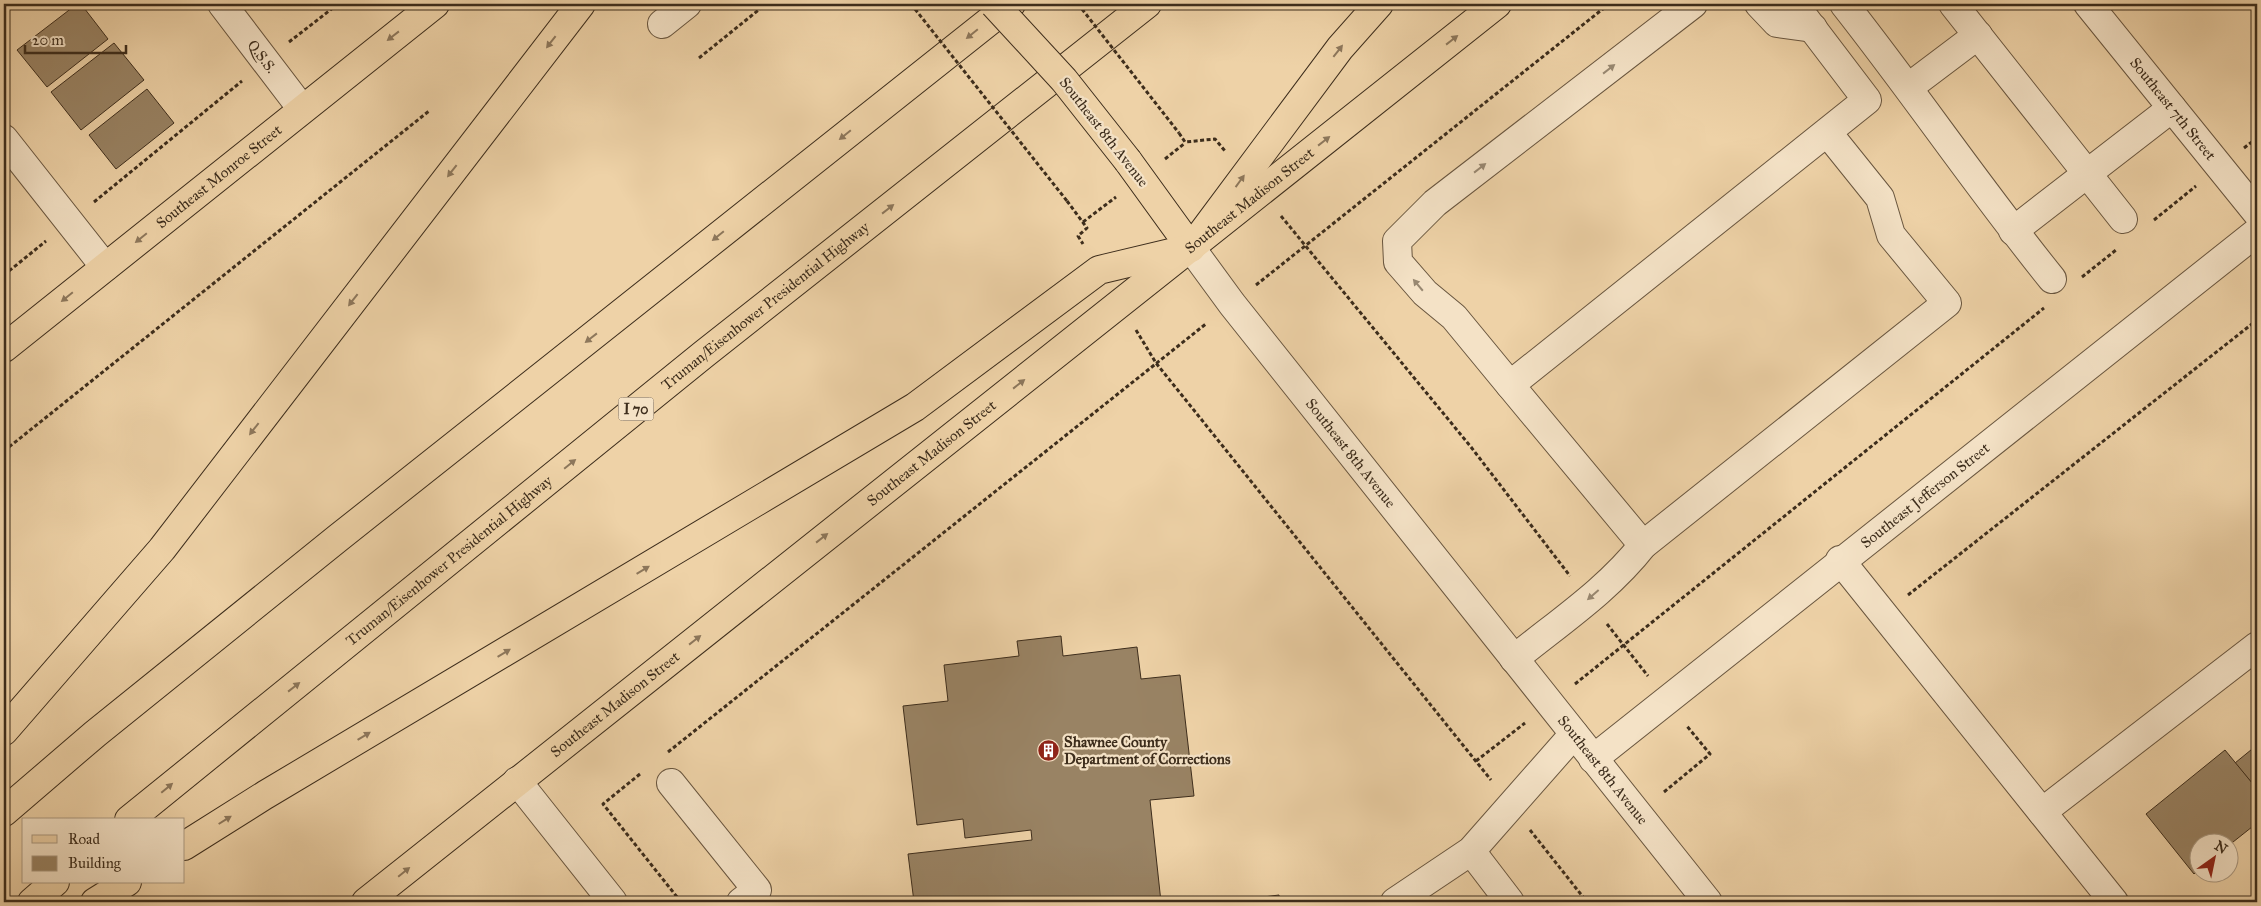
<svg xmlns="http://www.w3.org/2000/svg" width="2261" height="906" font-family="'IM FELL Great Primer',serif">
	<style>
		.building { fill: #998364; stroke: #3d2d1c }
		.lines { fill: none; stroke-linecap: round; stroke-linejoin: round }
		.minor-casing { stroke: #69563f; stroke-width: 30 }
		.major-casing { stroke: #3d2d1c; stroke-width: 30 }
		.highway-casing { stroke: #3d2d1c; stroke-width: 30 }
		.path { stroke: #3d2d1c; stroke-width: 3; stroke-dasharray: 4 2.5; stroke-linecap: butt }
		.minor { stroke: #f4e2c6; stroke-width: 28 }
		.major { stroke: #eed2a7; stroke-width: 28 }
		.highway { stroke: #eed2a7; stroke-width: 28 }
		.major-bridge-casing { stroke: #3d2d1c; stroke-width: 30; stroke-linecap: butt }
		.path-bridge { stroke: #3d2d1c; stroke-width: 3; stroke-dasharray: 4 2.5; stroke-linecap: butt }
		.major-bridge { stroke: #eed2a7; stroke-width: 28 }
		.oneway { fill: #8d775b }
		.oneway2 { fill: #988871 }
		.labels { text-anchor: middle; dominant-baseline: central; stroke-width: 4.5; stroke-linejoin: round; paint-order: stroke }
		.shield { fill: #f4e2c6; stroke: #74634f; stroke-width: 1 }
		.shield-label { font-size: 14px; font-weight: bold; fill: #3d2d1c }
		.street-label { font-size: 15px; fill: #3d2d1c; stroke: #f4e2c6 }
		.poi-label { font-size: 15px; font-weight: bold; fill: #3d2d1c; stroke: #f4e2c6; text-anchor: start }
	</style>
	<rect width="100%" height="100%" fill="#eed2a7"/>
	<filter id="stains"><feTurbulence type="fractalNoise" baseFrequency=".004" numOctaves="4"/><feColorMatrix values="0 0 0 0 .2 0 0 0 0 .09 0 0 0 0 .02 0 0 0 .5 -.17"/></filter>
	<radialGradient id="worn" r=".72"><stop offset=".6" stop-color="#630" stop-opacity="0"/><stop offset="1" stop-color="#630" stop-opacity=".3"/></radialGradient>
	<g class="building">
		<path d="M77 4H81L108 39 47 87 17 50Z"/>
		<path d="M114 43 144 80 81 130 51 92Z"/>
		<path d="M147 89 174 123 116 169 89 135Z"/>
		<path d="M1061 636 1063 656 1137 647 1141 679 1180 675 1194 796 1150 800 1161 902H914L908 854 1032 840 1031 830 965 838 963 819 917 825 903 706 948 701 944 665 1019 656 1017 641Z"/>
		<path d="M2257 745V789L2235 763Z"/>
		<path d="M2225 750 2257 789V823L2228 846V844H2198V870L2194 874 2146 814Z"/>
		<path d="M1279 895 1280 902H1225Z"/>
	</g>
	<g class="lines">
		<defs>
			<g id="minor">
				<path id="s1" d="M222 4 302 109"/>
				<path d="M1759 4 1777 23 1813 28"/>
				<path d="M1794 4 1867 100 1827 132 1510 385 1643 545 1947 303 1891 235 1880 198 1827 132"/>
				<path d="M1844 4C1915 94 1980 190 2052 279"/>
				<path d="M1953 4 2123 219"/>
				<path id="s2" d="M2088 4 2257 213"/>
				<path d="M662 24 687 4"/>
				<path d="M1909 87 1978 35"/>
				<path d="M4 139 105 267"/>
				<path d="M2013 231 2172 108"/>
				<path id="s3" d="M1191 248 1232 304 1708 902"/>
				<path d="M1510 385 1454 317 1425 293 1398 262 1397 241 1435 203 1693 4"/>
				<path d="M1840 560 2114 902"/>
				<path d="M1514 659C1558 623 1608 590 1643 545"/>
				<path id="s4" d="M1593 759 2257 232"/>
				<path d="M517 781 613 902"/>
				<path d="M671 783 757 890 741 902"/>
				<path d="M2042 812 2257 646"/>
				<path d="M1471 851 1510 902"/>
				<path d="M1395 902 1471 851 1574 734"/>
			</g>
			<g id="major">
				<path d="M1128 161 1191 248"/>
				<path id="s5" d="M4 348 435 4"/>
				<path id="s6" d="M366 902 1497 4"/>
			</g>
			<g id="highway">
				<path d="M4 731 162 549 581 4"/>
				<path d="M4 812 95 734 338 538 1011 4"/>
				<path id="s7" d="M129 820 704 354 1147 4"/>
				<path d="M184 846 265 795 915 407 1099 270 1191 248 1340 48 1379 4"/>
				<path d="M32 902 55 882"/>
				<path d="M95 902 127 882"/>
			</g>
		</defs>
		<use href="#minor" class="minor-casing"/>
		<use href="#major" class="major-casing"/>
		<use href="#highway" class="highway-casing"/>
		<g class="path">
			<path d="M289 42 338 4"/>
			<path d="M699 58 766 4"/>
			<path d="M1179 133 1185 142 1215 139 1225 151"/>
			<path d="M2244 148 2257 138"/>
			<path d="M1165 159 1185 143"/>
			<path d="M1067 201 1087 228 1078 236 1083 244"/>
			<path d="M94 202 242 81"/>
			<path d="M1281 216 1471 447 1570 576"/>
			<path d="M2154 220 2196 186"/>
			<path d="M1083 222 1116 197"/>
			<path d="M4 275 46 241"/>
			<path d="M2082 277 2116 250"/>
			<path d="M1256 285 1609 4"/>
			<path d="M1136 330 1156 363 1491 780"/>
			<path d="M4 451 429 111"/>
			<path d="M1908 595 2257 320"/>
			<path d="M1607 624 1648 676"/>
			<path d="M1575 684 2044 308"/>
			<path d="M668 752 1207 323"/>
			<path d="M1476 761 1525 723"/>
			<path d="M640 774 603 804 681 902"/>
			<path d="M1664 792 1710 754 1686 725"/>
			<path d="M1530 830 1587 902"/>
		</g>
		<use href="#minor" class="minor"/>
		<use href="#major" class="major"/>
		<use href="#highway" class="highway"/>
		<defs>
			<path id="major-bridge" d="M994 4 1064 80 1128 161"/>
		</defs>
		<use href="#major-bridge" class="major-bridge-casing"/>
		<g class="path-bridge">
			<path d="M911 4 1067 201"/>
			<path d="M1078 4 1179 133"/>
		</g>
		<use href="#major-bridge" class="major-bridge"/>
	</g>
	<defs><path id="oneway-solid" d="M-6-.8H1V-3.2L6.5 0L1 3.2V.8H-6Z" transform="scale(1.25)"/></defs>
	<g class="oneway">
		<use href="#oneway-solid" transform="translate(972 34) rotate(141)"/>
		<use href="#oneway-solid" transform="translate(393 36) rotate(142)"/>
		<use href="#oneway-solid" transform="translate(1452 40) rotate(-38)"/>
		<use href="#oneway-solid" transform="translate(551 42) rotate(128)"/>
		<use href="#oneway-solid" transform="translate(1338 51) rotate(-52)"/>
		<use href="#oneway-solid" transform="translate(845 135) rotate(141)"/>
		<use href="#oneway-solid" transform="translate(1324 141) rotate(-38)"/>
		<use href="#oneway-solid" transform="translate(452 171) rotate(128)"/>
		<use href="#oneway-solid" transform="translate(1240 181) rotate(-54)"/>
		<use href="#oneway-solid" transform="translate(888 209) rotate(-38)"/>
		<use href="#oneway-solid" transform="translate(718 236) rotate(141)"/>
		<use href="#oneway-solid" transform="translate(141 238) rotate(141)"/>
		<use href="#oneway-solid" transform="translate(67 297) rotate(141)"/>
		<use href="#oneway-solid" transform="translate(353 300) rotate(128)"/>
		<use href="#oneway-solid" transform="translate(591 338) rotate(142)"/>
		<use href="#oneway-solid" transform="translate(1019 384) rotate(-38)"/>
		<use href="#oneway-solid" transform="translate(254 429) rotate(128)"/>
		<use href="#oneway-solid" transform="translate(570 464) rotate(-39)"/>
		<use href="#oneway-solid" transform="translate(822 538) rotate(-38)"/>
		<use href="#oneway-solid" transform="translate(643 570) rotate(-31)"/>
		<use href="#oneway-solid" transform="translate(695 640) rotate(-38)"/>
		<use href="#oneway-solid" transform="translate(504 653) rotate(-31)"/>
		<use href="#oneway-solid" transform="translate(294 687) rotate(-38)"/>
		<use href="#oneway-solid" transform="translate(364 736) rotate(-31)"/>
		<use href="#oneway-solid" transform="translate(167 788) rotate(-40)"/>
		<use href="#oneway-solid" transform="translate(225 820) rotate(-32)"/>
		<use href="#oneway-solid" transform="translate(404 872) rotate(-39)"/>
	</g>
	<g class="oneway2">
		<use href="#oneway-solid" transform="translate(1609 69) rotate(-38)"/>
		<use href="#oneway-solid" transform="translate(1480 168) rotate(-38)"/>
		<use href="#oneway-solid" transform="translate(1418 285) rotate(-130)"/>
		<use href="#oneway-solid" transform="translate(1593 595) rotate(139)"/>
	</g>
	<defs>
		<symbol id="building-disc" viewBox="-11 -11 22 22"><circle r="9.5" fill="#8f2418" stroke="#f4e2c6"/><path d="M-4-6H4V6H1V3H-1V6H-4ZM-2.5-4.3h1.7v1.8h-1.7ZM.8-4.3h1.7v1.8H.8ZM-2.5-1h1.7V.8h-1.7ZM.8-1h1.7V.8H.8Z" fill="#fff"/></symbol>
	</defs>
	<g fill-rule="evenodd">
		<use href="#building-disc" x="1036" y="738" width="25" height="25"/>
	</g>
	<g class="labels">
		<rect class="shield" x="618.5" y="397.5" width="35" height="23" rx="4"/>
		<g class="shield-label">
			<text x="636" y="409">I 70</text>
		</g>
		<g class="street-label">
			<text stroke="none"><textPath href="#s1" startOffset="66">Q.S.S.</textPath></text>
			<text stroke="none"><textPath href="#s2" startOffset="135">Southeast 7th Street</textPath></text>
			<text transform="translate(1104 132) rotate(52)">Southeast 8th Avenue</text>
			<text stroke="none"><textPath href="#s5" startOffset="275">Southeast Monroe Street</textPath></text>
			<text stroke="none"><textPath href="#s6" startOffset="1128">Southeast Madison Street</textPath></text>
			<text stroke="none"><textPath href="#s7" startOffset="818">Truman/Eisenhower Presidential Highway</textPath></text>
			<text stroke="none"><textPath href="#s6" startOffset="722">Southeast Madison Street</textPath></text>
			<text stroke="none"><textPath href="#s3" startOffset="260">Southeast 8th Avenue</textPath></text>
			<text stroke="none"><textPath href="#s4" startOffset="424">Southeast Jefferson Street</textPath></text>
			<text stroke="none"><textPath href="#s7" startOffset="412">Truman/Eisenhower Presidential Highway</textPath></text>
			<text stroke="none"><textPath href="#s6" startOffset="318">Southeast Madison Street</textPath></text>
			<text stroke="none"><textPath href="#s3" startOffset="665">Southeast 8th Avenue</textPath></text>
		</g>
		<g class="poi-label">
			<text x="1064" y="742">Shawnee County<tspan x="1064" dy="17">Department of Corrections</tspan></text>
		</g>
	</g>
	<rect width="2261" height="906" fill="none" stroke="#eed2a7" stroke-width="20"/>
	<rect x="5" y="5" width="2251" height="896" fill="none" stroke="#3d2d1c" stroke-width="2.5"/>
	<rect x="10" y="10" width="2241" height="886" fill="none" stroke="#3d2d1c"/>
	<rect x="22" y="818" width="162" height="65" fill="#f4e2c6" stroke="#ab9a82"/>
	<rect x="32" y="835" width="25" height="8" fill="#eed2a7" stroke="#ab9a82"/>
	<text x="68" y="844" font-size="15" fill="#3d2d1c">Road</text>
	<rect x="32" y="856" width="25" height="15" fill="#998364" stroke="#ab9a82"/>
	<text x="68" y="868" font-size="15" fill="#3d2d1c">Building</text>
	<g transform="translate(2214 858) rotate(33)"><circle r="24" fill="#f4e2c6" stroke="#ab9a82"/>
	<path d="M0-4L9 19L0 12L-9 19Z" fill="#8f2418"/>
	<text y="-8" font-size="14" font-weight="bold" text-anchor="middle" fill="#3d2d1c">N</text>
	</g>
	<path d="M25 45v8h101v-8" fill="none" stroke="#3d2d1c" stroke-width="2.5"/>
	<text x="32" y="45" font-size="15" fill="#3d2d1c" stroke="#f4e2c6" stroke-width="4" paint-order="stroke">20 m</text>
	<rect width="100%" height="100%" filter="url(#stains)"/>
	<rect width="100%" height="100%" fill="url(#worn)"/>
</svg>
